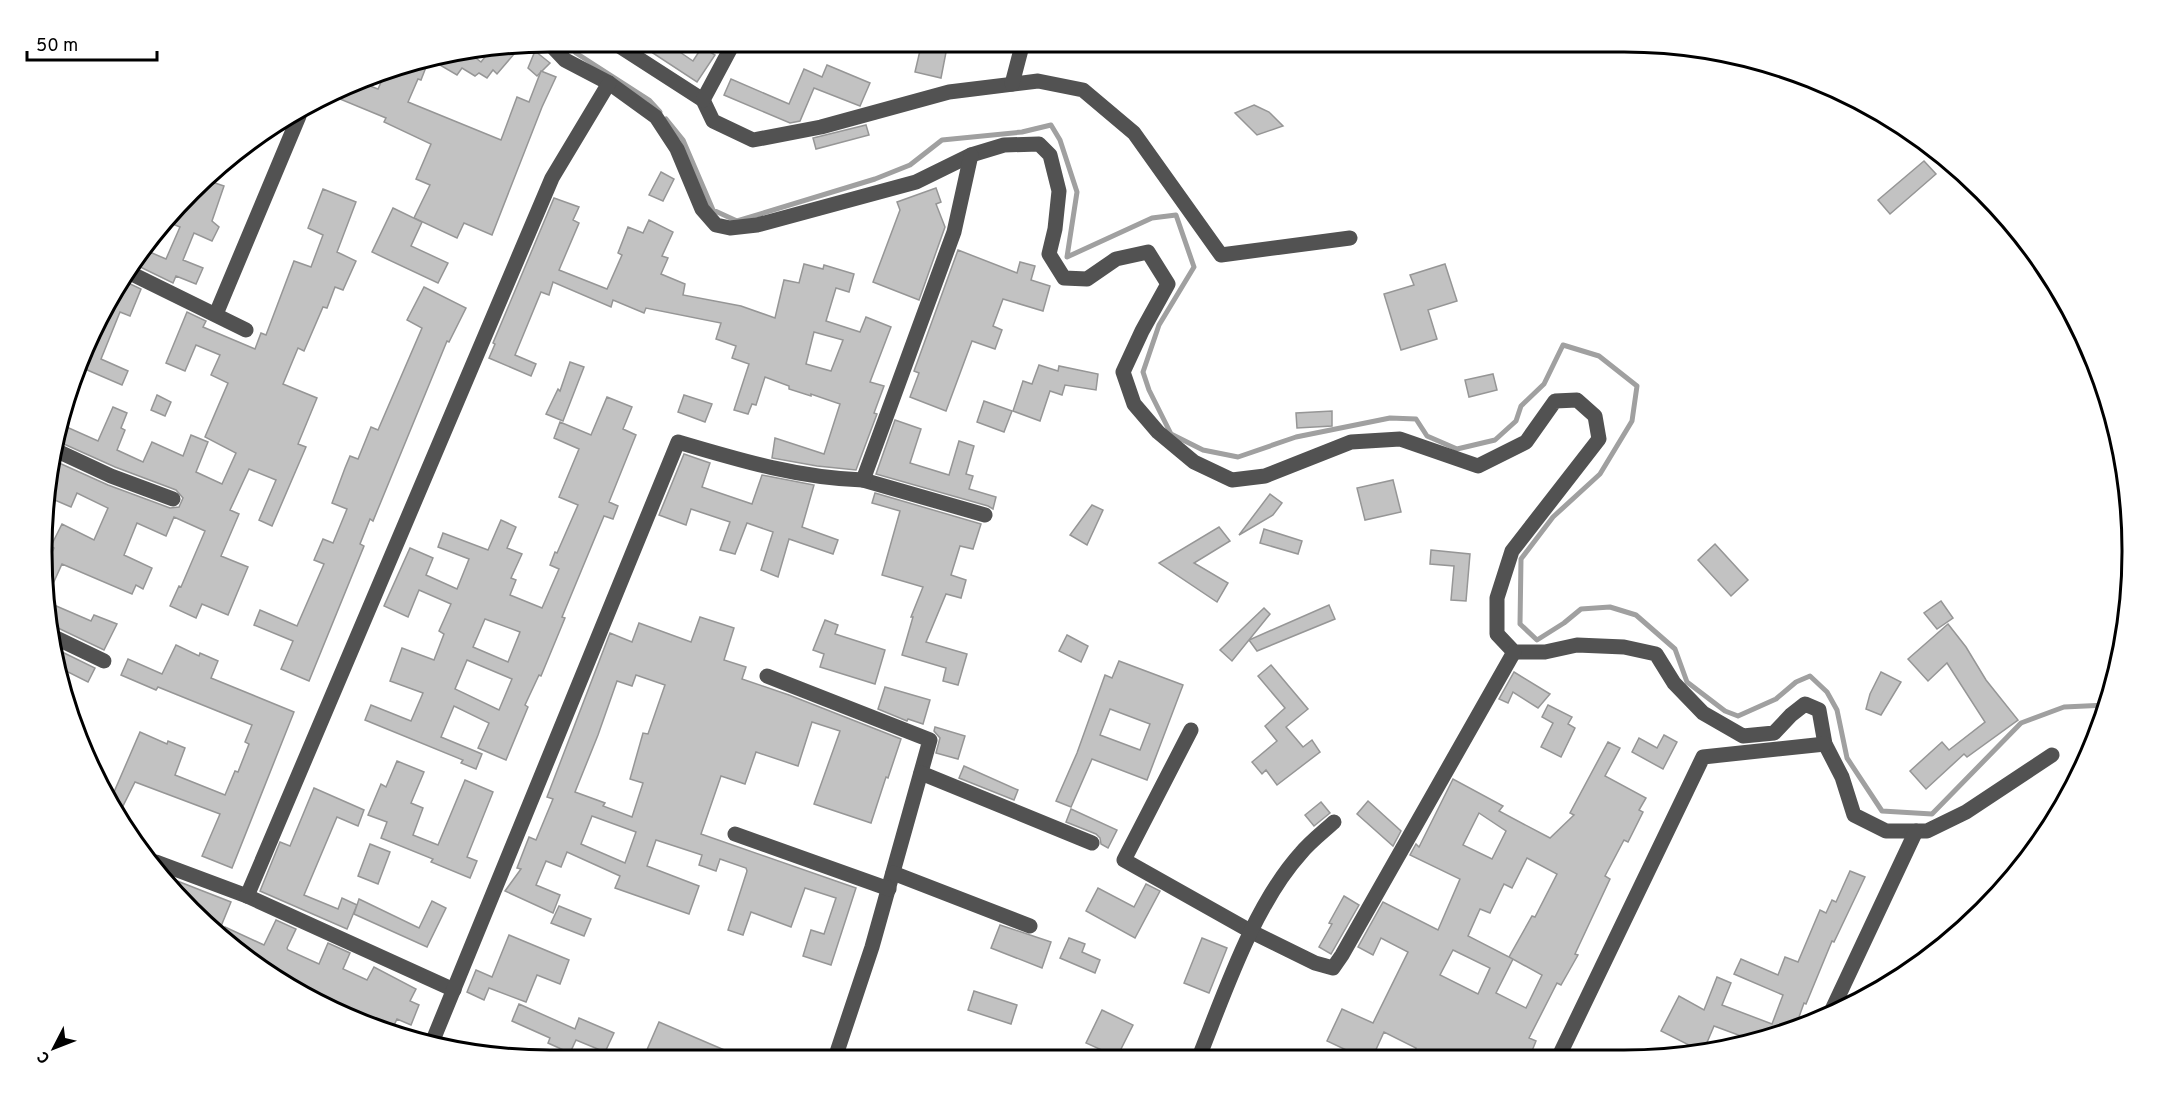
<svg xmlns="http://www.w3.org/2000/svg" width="2175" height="1102" font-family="Overpass,sans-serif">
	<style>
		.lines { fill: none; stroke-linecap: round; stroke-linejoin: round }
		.stream { stroke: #a0a0a0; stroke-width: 5 }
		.building { fill: #c2c2c2; stroke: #969696; stroke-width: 1.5; fill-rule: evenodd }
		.minor { stroke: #525252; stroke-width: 15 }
		.rim { fill: none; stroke: #000; stroke-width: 3 }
	</style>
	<rect width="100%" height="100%" fill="#fff"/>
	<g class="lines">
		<g class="stream">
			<path d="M566 42 576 53 649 100 660 112"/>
			<path d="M666 119 683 140 713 210 737 221 875 179 910 165 942 140 1022 132 1051 125 1060 140 1077 192 1067 257 1152 218 1176 215 1194 267 1159 325 1143 372 1149 390 1171 434 1203 450 1238 457 1296 437 1390 418 1416 419 1427 436 1457 449 1495 440 1516 421 1521 406 1544 384 1563 345 1599 356 1637 386 1632 421 1600 474 1553 517 1521 559 1520 624 1537 640 1564 623 1581 609 1610 607 1636 615 1675 649 1687 682 1725 711 1738 716 1776 699 1796 682 1810 676 1827 692 1837 710 1847 758 1882 811 1932 814 2021 723 2064 707 2107 705"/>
		</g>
	</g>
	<g class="building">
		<path d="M636 42H665L693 61 702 47 715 55 697 82Z"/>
		<path d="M922 42H948L941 78 915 72Z"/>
		<path d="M520 47 497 74 493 70 487 78 479 73 475 76 462 68 457 75 433 61 472 55 481 62 489 52Z"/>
		<path d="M535 51 550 63 537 76 528 68Z"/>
		<path d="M428 62 421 80 418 79 408 102 501 140 517 97 529 102 541 71 556 77 542 107 492 235 464 223 457 238 414 218 430 185 416 179 431 144 384 122 386 118 335 97 362 83 378 89 387 69Z"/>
		<path d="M827 65 870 83 860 106 814 88 800 121 790 123 724 95 731 79 789 104 804 69 822 77Z"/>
		<path d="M1254 105 1269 112 1283 126 1257 135 1235 113Z"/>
		<path d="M866 125 869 135 816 149 813 138Z"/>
		<path d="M1924 161 1936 174 1890 214 1878 200Z"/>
		<path d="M661 172 674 179 663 201 649 195Z"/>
		<path d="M209 181 224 186 212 221 219 227 212 241 194 233 183 260 203 268 196 284 176 276 173 283 132 263 145 250 166 259 180 227 170 223Z"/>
		<path d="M936 188 941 202 936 204 945 227 919 300 873 282 900 210 897 202Z"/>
		<path d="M323 189 356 202 337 252 356 261 343 290 335 287 327 308 323 307 304 351 298 348 283 384 317 398 298 444 306 447 272 526 259 520 276 480 249 469 230 510 239 514 221 556 248 567 228 615 202 604 196 618 170 606 179 586 181 587 205 531 174 517 166 536 137 523 124 555 152 568 143 589 136 585 132 594 62 564 47 597 48 562 54 548 51 546 62 524 94 540 108 508 77 493 71 507 50 498 51 475 57 462 108 485 170 508 179 507 183 498 176 490 115 467 55 440 60 424 98 441 113 407 127 413 121 428 125 430 117 450 143 462 152 442 183 456 191 435 208 442 196 472 222 484 236 453 205 437 228 383 211 375 220 355 196 345 185 371 166 363 187 312 206 321 203 327 255 349 261 333 266 335 294 261 311 267 323 235 308 228Z"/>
		<path d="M554 198 579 207 573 220 579 223 559 270 607 289 622 255 618 253 628 227 643 233 649 220 673 232 662 256 668 258 661 274 685 284 683 295 741 306 775 318 784 280 799 283 804 264 823 269 824 265 854 274 849 292 836 288 826 321 860 332 866 317 891 327 870 382 884 386 874 413 877 414 856 470 817 466 772 458 775 438 824 454 840 404 811 394V396L789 389V386L765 377 756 405 752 404 748 414 734 410 749 364 732 358 736 346 716 339 721 323 646 308 644 313 613 300 611 307 553 282 549 295 541 292 515 355 536 364 531 376 489 358 495 344 493 343ZM814 332 843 340 831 371 806 364Z"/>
		<path d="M393 208 422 222 411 246 448 263 438 283 372 252Z"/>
		<path d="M958 250 1017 273 1020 262 1035 266 1031 280 1050 286 1043 311 1003 299 993 326 1002 330 995 349 972 341 946 411 910 397 919 373 914 371Z"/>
		<path d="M1445 264 1457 301 1428 310 1437 339 1401 350 1384 294 1414 285 1410 275Z"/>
		<path d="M122 280 141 289 130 316 120 312 101 359 128 371 122 385 78 366 81 356Z"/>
		<path d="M424 287 466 308 449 342 447 341 373 521 370 519 360 544 364 546 309 681 281 669 293 641 254 625 260 610 297 626 324 564 314 560 323 539 333 543 347 509 332 503 345 468 350 456 358 459 371 427 378 430 422 328 407 320Z"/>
		<path d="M570 362 584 367 563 421 546 414 558 389 560 391Z"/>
		<path d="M1039 365 1058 371 1059 366 1098 374 1096 390 1065 385 1062 395 1050 391 1040 421 1013 411 1023 381 1032 384Z"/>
		<path d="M1493 374 1497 390 1469 397 1465 380Z"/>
		<path d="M157 395 171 402 165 416 151 410Z"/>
		<path d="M684 395 712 404 705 422 678 412Z"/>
		<path d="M607 397 632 407 623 429 636 435 609 502 618 506 613 519 604 516 562 617 565 618 541 676 539 675 525 705 528 707 506 760 478 748 489 723 454 706 441 737 482 754 476 769 461 763 463 760 365 720 371 705 411 721 423 693 390 681 402 648 434 660 444 634 439 631 451 604 419 590 408 617 384 606 410 548 433 558 426 575 457 589 469 559 438 547 443 533 488 550 501 520 516 527 507 548 522 554 511 578 516 580 510 595 542 608 559 569 550 565 555 552 557 553 578 505 559 497 579 449 554 438 560 422 591 435ZM485 619 520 632 508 662 473 647ZM467 660 512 679 499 710 455 689Z"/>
		<path d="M984 401 1012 411 1004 432 977 422Z"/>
		<path d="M1332 411V426L1297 428 1296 413Z"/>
		<path d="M895 420 921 429 910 463 949 475 959 441 974 446 966 474 973 476 969 489 996 497 993 509 988 506 876 474Z"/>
		<path d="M684 454 710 463 702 487 752 504 762 475 814 485 802 527 838 540 833 554 789 539 778 577 761 570 773 532 747 523 735 554 720 550 730 522 691 509 686 525 659 515Z"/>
		<path d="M1393 480 1401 512 1365 520 1357 488Z"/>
		<path d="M875 493 981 524 973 549 960 546 951 575 966 580 961 598 946 594 926 642 967 654 958 685 943 681 946 668 902 655 913 617H911L923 587 882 575 900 511 872 503Z"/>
		<path d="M1270 494 1282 503 1273 515 1239 535Z"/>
		<path d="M1092 505 1103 510 1087 545 1070 535Z"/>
		<path d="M1219 527 1230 541 1194 563 1228 583 1217 602 1159 563Z"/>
		<path d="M1264 529 1302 541 1298 554 1260 543Z"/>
		<path d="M1715 544 1748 580 1731 596 1698 560Z"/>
		<path d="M1431 550 1470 554 1466 601 1451 600 1454 566 1430 564Z"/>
		<path d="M1941 601 1953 618 1937 629 1924 613Z"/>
		<path d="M47 602 91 621 94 615 117 624 104 650 56 627H49L46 618Z"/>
		<path d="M1329 605 1335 619 1257 651 1249 640Z"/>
		<path d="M1264 608 1270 614 1232 661 1220 650Z"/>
		<path d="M700 617 734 628 724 660 746 667 742 679 789 695 901 739 888 778 886 777 871 823 814 804 840 731 812 722 798 766 756 752 745 784 721 776 701 834 856 888 831 965 803 956 811 930 824 934 836 898 805 888 791 927 751 912 743 935 728 930 747 871 746 868 720 859 716 871 699 865 702 855 656 840 647 866 699 886 689 914 615 888 620 876 567 852 561 867 546 861 536 885 560 895 553 913 505 891 521 869 517 868 529 837 536 840 553 799 547 797 610 633 632 642 639 623 691 642ZM636 675 665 685 648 734 643 733 630 779 643 783 632 817 603 806 605 803 575 792 598 735 617 681 632 686ZM592 816 636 832 625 863 581 844Z"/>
		<path d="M825 620 838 625 835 634 885 650 875 684 820 667 824 654 813 650Z"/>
		<path d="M1948 624 1966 647 1986 680 2018 720 1967 757 1964 754 1926 789 1910 771 1942 742 1949 750 1985 722 1947 663 1928 681 1908 659Z"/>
		<path d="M1067 635 1088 646 1081 662 1059 651Z"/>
		<path d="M176 645 199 656 200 653 218 661 211 678 294 712 232 868 202 856 220 814 135 782 120 812 111 799 140 732 167 744 168 741 185 748 175 775 225 795 235 771 238 772 249 744 245 742 252 725 158 687 156 690 121 675 128 659 162 674Z"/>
		<path d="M56 649 95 668 88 682 62 669Z"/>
		<path d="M1119 661 1183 685 1147 780 1092 759 1071 807 1056 801 1077 753 1105 675 1112 678ZM1110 709 1150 724 1140 750 1100 735Z"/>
		<path d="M1271 665 1308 709 1286 727 1303 747 1312 740 1320 752 1277 785 1266 770 1262 774 1252 762 1277 741 1265 726 1285 708 1258 676Z"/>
		<path d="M1514 672 1550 694 1538 708 1513 692 1508 703 1499 699Z"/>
		<path d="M1881 672 1901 682 1881 715 1866 709 1870 694Z"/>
		<path d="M885 687 930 700 923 724 908 719 907 721 878 709Z"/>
		<path d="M1548 705 1572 717 1568 724 1575 728 1561 757 1541 747 1553 723 1542 717Z"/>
		<path d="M935 727 965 736 958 759 936 753 940 738 934 731Z"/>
		<path d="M1664 735 1677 742 1663 769 1632 752 1639 738 1657 748Z"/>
		<path d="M1608 742 1620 748 1605 776 1646 798 1639 810 1643 812 1628 842 1624 840 1605 876 1610 879 1575 954 1578 955 1561 985 1557 983 1529 1038 1536 1041 1530 1056H1428L1415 1050 1416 1048 1384 1032 1373 1056 1361 1057 1327 1041 1342 1009 1373 1023 1408 952 1381 938 1373 955 1358 947 1383 902 1438 930 1460 879 1410 855 1416 844 1419 847 1453 779 1503 806 1499 811 1550 838 1574 815 1570 813ZM1479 813 1506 831 1492 859 1463 845ZM1527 858 1557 874 1535 917 1532 916 1509 957 1542 975 1526 1008 1496 993 1513 959 1468 936 1480 909 1490 913 1504 884 1512 888ZM1453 950 1490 968 1478 994 1440 975Z"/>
		<path d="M397 761 424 772 411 803 423 808 413 835 438 845 465 780 493 792 467 857 477 861 470 878 431 862 433 859 381 838 387 822 368 815 381 784 386 787Z"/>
		<path d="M964 766 1018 790 1014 800 959 778Z"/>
		<path d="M314 788 364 810 358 826 337 817 304 895 338 909 342 898 357 905 347 929 260 891 280 842 290 846Z"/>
		<path d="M1368 801 1401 831 1393 846 1357 814Z"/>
		<path d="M1321 802 1330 813 1314 826 1305 815Z"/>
		<path d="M1071 809 1117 830 1108 848 1101 844 1100 838 1096 834 1066 822Z"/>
		<path d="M370 844 390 852 378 884 358 876Z"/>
		<path d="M1850 871 1865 877 1834 942 1832 941 1806 1004 1804 1003 1795 1028 1749 1039 1714 1026 1703 1052 1691 1056H1686L1691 1046 1661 1031 1679 996 1704 1010 1717 977 1731 983 1722 1005 1772 1024 1783 995 1734 974 1741 959 1778 975 1785 957 1798 962 1820 910 1826 913 1832 900 1836 902Z"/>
		<path d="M167 877 231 902 219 931 191 911Z"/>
		<path d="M1146 884 1160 891 1135 938 1086 911 1098 888 1134 907Z"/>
		<path d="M1344 896 1359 905 1331 954 1319 947 1332 924 1329 923Z"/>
		<path d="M359 899 419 928 432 901 446 908 427 947 354 914Z"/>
		<path d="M559 906 591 919 584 936 551 923Z"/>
		<path d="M276 920 296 929 287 948 288 950 319 964 328 943 350 953 343 969 367 980 374 967 416 989 410 1001 419 1005 411 1025 397 1019 391 1032 351 1017 353 1013 321 998 319 1003 222 933 225 927 264 945Z"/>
		<path d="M1000 925 1051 942 1042 968 991 948Z"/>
		<path d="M509 935 569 960 560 984 537 975 526 1002 489 988 484 1000 467 992 476 970 492 977Z"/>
		<path d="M1069 938 1085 944 1082 952 1100 960 1095 973 1060 958Z"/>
		<path d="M1202 938 1227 948 1209 993 1184 983Z"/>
		<path d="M974 991 1017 1005 1011 1024 968 1010Z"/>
		<path d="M519 1004 575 1029 579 1018 614 1033 605 1052 576 1040 570 1053 548 1043 550 1038 512 1021Z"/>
		<path d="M1102 1010 1133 1025 1117 1057 1086 1043Z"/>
		<path d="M659 1022 743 1058 643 1059Z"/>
	</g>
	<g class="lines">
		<g class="minor">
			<path d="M548 42 565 60 609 83 656 117 677 149 702 209 716 225 730 228 757 225 916 182 971 155 1004 145 1039 144 1050 155 1059 191 1055 229 1049 254 1064 278 1087 279 1116 259 1148 252 1168 284 1142 331 1123 372 1134 404 1158 432 1194 462 1232 480 1265 476 1351 442 1400 439 1478 466 1526 442 1555 401 1577 400 1595 416 1599 439 1512 551 1497 598V634L1514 652H1545L1577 645 1624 647 1656 654 1674 683 1703 713 1743 736 1774 733 1791 715 1805 704 1819 710 1825 744 1842 777 1854 815 1886 831H1927L1966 812 2052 755"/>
			<path d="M613 42 703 100 713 121 753 140 821 127 949 92 1038 81 1083 90 1134 133 1221 255 1350 238"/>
			<path d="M1012 84 1023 42"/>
			<path d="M703 100 734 42"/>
			<path d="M126 271 246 330"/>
			<path d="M216 314 299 116"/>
			<path d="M53 449 111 476 173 499"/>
			<path d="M863 480 985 515"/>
			<path d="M52 636 104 661"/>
			<path d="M767 676 930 740 872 947 835 1058"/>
			<path d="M1191 730 1124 860 1252 932 1315 963 1333 968 1342 955 1514 652"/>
			<path d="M921 773 1092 843"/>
			<path d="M735 834 889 889"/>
			<path d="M156 862 247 896 454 990"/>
			<path d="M893 873 1030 926"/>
			<path d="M247 896 552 178 609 83"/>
			<path d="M1830 1014 1916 831"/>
			<path d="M431 1045 678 442C739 460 798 478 863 480L954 232 971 155"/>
			<path d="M1559 1056 1703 757 1825 744"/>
			<path d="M1199 1057C1225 992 1254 905 1301 853 1310 842 1323 832 1334 822"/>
		</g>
	</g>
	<path d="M0 0H2175V1102H0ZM550 52H1624A498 498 0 0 1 2122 550V552A498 498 0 0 1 1624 1050H550A498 498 0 0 1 52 552V550A498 498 0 0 1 550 52Z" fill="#fff" fill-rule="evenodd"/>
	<path class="rim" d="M550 52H1624A498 498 0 0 1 2122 550V552A498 498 0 0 1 1624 1050H550A498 498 0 0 1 52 552V550A498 498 0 0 1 550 52Z"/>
	<g transform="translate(54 1048) rotate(228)" stroke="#ffffff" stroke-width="4.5" paint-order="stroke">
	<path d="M0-4.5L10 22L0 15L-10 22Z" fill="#000000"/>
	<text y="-9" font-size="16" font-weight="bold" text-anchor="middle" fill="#000000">С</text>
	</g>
	<path d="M27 51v9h130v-9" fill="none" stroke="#000000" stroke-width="3"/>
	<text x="36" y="51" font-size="18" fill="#000000" stroke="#ffffff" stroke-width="4.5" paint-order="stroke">50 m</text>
</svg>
